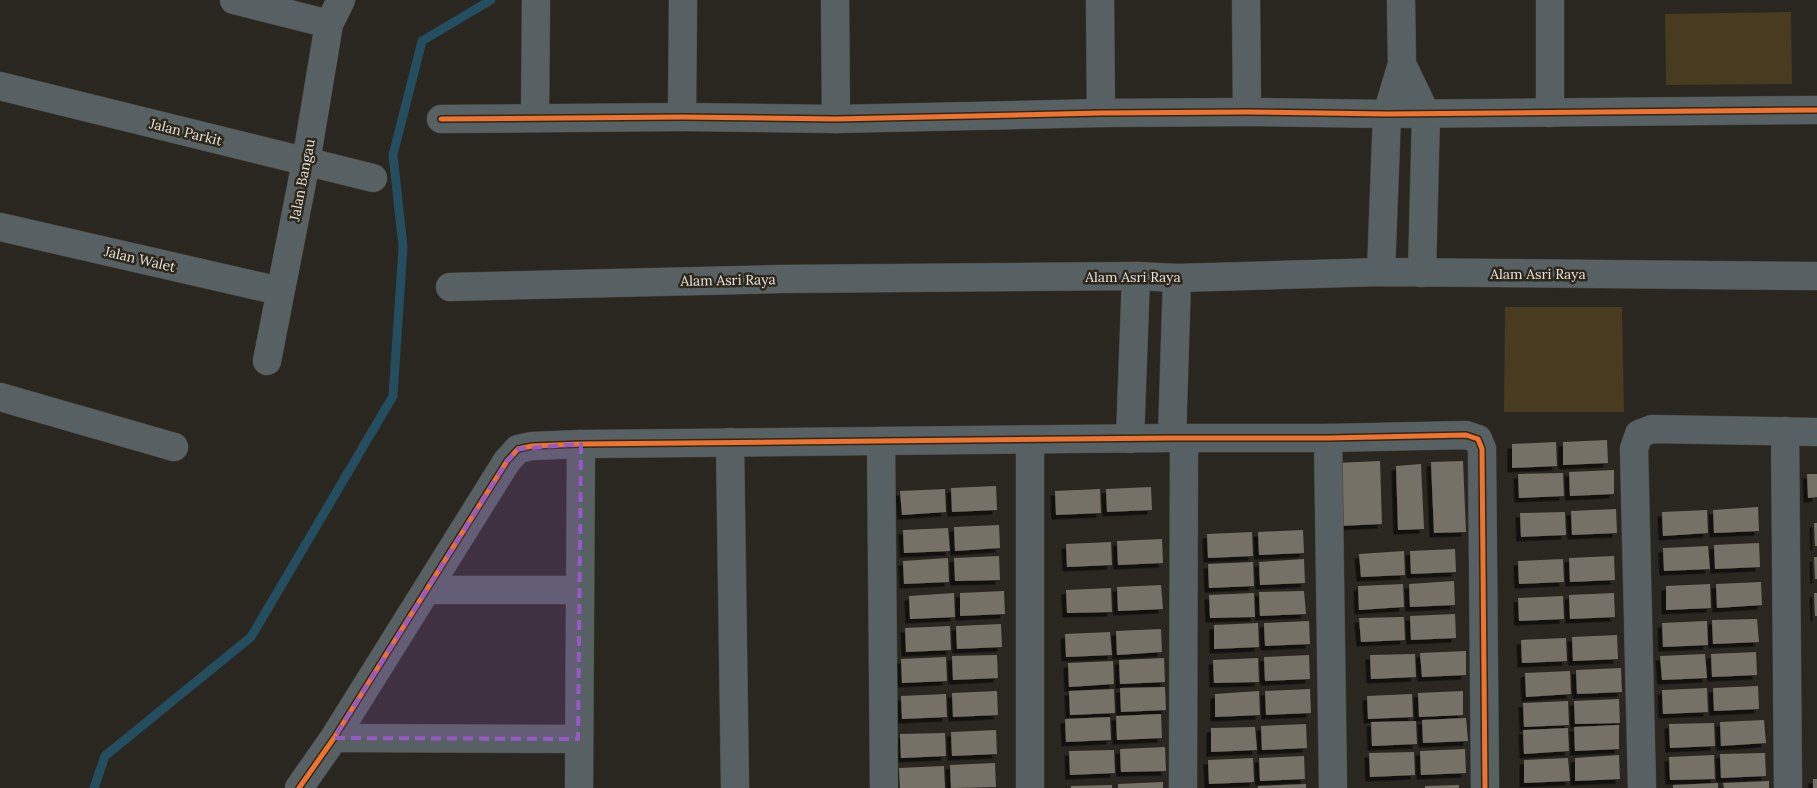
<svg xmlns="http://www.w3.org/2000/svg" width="1817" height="788" font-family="Lora,serif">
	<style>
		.green { fill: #483b1f }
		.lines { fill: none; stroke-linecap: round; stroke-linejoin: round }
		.stream { stroke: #244d60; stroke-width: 9 }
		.building { fill: #767166; filter: url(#shadow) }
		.minor-casing { stroke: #47443f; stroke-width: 29 }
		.minor { stroke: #576062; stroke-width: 28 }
		.cycleway-casing { stroke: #2e281c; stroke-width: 8 }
		.cycleway { stroke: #ef722f; stroke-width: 5 }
		.marked { fill: #965ac6; fill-opacity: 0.2; stroke: #965ac6; stroke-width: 4; stroke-dasharray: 10 6; stroke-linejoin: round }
		.labels { text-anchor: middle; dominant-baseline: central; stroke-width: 5; stroke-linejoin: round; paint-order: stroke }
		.street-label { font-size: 14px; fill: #e7e3dc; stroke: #2e281c }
	</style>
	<defs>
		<filter id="shadow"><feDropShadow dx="-4.5" dy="4.5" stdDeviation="0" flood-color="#0009"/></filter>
	</defs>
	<rect width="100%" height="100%" fill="#2a2720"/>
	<g class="green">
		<path d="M1791 12 1792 84 1666 85 1665 14Z"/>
		<path d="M1505 307H1622L1624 412H1504Z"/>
	</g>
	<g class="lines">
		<path class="stream" d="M94 788 105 756 251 637 393 396 403 247 393 155 422 41 491 0"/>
	</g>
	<g class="building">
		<path d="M1607 440 1608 463 1563 465V442Z"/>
		<path d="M1556 442 1557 466 1512 468V444Z"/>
		<path d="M1380 461 1382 524 1339 526 1336 463Z"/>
		<path d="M1463 461 1466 532 1434 533 1431 462Z"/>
		<path d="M1421 464 1424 529 1398 530 1396 466Z"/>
		<path d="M1614 470V494L1570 496 1569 472Z"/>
		<path d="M1563 473 1564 496 1519 498 1518 474Z"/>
		<path d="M1807 474H1817V497L1808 498Z"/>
		<path d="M996 486 997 510 952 512 951 488Z"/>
		<path d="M1151 487 1152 510 1107 512 1106 489Z"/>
		<path d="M945 489 946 512 902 515 900 491Z"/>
		<path d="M1100 489 1101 513 1056 515 1055 491Z"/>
		<path d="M1758 507 1759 531 1714 533 1713 510Z"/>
		<path d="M1616 509 1617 533 1572 535 1571 511Z"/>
		<path d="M1707 510 1708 533 1663 536 1662 512Z"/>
		<path d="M1565 512 1566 535 1521 537 1520 513Z"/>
		<path d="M1814 523H1817V546H1815Z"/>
		<path d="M999 525 1000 548 955 551 954 527Z"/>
		<path d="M948 528 950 551 904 553 903 530Z"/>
		<path d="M1303 530 1304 553 1259 555 1258 532Z"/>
		<path d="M1252 532 1253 556 1208 558 1207 534Z"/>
		<path d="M1162 539 1163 563 1118 565 1117 541Z"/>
		<path d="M1111 542 1112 565 1067 567 1066 544Z"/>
		<path d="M1759 543 1760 567 1715 569 1714 545Z"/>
		<path d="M1708 546 1710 569 1664 571 1663 548Z"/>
		<path d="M1455 549 1456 572 1411 574 1410 551Z"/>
		<path d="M1404 551 1405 575 1361 577 1359 554Z"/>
		<path d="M999 556 1000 580 955 581 954 558Z"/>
		<path d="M1614 556 1615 580 1570 582 1569 558Z"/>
		<path d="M1814 557H1817V579H1815Z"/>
		<path d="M948 558 949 582 904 584 903 561Z"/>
		<path d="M1304 559 1305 583 1260 585 1259 562Z"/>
		<path d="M1563 559 1564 582 1519 584 1518 561Z"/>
		<path d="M1253 562 1254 586 1209 588 1208 564Z"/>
		<path d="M1454 581 1455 605 1410 607 1409 584Z"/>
		<path d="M1761 582 1762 605 1717 608 1716 584Z"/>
		<path d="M1403 584 1404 607 1359 610 1358 586Z"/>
		<path d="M1710 584 1711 608 1666 610V586Z"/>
		<path d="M1161 585 1163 609 1118 611 1117 587Z"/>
		<path d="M1111 588 1112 612 1067 613 1066 590Z"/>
		<path d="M1004 591 1005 614 960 616V593Z"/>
		<path d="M1304 591 1306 614 1260 616 1259 592Z"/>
		<path d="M954 593 955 617 910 619 909 596Z"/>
		<path d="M1254 593 1255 617 1210 618 1209 595Z"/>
		<path d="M1614 593 1615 617 1570 619 1569 595Z"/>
		<path d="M1814 593H1817V616H1815Z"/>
		<path d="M1563 596 1564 619 1519 621 1518 598Z"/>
		<path d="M1455 614 1456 638 1411 640 1410 616Z"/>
		<path d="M1404 617 1405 640 1361 642 1359 618Z"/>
		<path d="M1757 619 1759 642 1713 644 1712 620Z"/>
		<path d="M1309 621 1310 644 1265 646 1264 623Z"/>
		<path d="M1707 621 1708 645 1663 647 1662 623Z"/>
		<path d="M1258 623 1259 647 1214 649V625Z"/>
		<path d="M1001 624 1002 647 957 649 956 626Z"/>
		<path d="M950 626 951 650 906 652 905 628Z"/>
		<path d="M1161 629 1162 652 1117 655 1116 631Z"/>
		<path d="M1110 632 1112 655 1066 657 1065 634Z"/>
		<path d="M1617 635 1618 659 1573 661 1572 637Z"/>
		<path d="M1566 638 1567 661 1522 663 1521 640Z"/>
		<path d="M1466 651V675L1422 677 1420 653Z"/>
		<path d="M1756 652 1757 675 1712 677 1711 654Z"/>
		<path d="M1415 654 1416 677 1371 679 1370 655Z"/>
		<path d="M1705 654 1707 678 1662 680 1660 656Z"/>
		<path d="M997 655 998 678 953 680 952 656Z"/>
		<path d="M1309 655 1310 679 1265 681 1264 657Z"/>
		<path d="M946 657 947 681 902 683 901 659Z"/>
		<path d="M1164 658 1165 682 1120 684 1119 660Z"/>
		<path d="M1258 658 1259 682 1214 683 1213 660Z"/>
		<path d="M1113 661 1114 684 1069 687 1068 663Z"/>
		<path d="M1621 668 1622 692 1577 694 1576 670Z"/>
		<path d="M1570 671 1571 694 1526 697 1525 673Z"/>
		<path d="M1758 686 1759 709 1714 711 1713 688Z"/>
		<path d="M1165 687 1166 710 1121 712 1120 688Z"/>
		<path d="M1707 688 1708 712 1663 714 1662 690Z"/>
		<path d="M1114 689 1115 713 1070 715 1069 691Z"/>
		<path d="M1310 689 1311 713 1266 715 1265 691Z"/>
		<path d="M997 691 998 715 953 717 952 693Z"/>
		<path d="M1259 691 1260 715 1215 717V694Z"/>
		<path d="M1463 691V715L1419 717 1418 693Z"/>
		<path d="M946 694 947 717 902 719 901 696Z"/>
		<path d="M1412 694 1413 717 1368 719 1367 696Z"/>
		<path d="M1619 699 1620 723 1575 724 1574 701Z"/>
		<path d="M1568 701 1569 725 1524 727 1523 703Z"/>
		<path d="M1161 714 1162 738 1117 740 1116 716Z"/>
		<path d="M1110 717 1111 740 1066 742 1065 719Z"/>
		<path d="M1466 718 1468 741 1423 743 1422 720Z"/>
		<path d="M1764 720 1766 743 1721 746 1720 722Z"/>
		<path d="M1416 721 1417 744 1372 746 1371 722Z"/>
		<path d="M1714 723 1715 746 1670 748 1669 724Z"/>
		<path d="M1306 724 1307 748 1262 750 1261 726Z"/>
		<path d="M1619 725V749L1575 751 1574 727Z"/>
		<path d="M1255 727 1257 750 1211 752V728Z"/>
		<path d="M1568 728 1569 751 1524 754 1523 730Z"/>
		<path d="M996 730 997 754 952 756 951 732Z"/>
		<path d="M945 733 946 756 901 758 900 734Z"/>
		<path d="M1165 747 1166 771 1121 772 1120 749Z"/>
		<path d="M1465 749 1466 773 1421 775 1420 751Z"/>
		<path d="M1114 750 1115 773 1070 775 1069 751Z"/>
		<path d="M1414 752 1415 775 1370 777 1369 753Z"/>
		<path d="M1765 753 1766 776 1721 778 1720 754Z"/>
		<path d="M1619 755 1620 779 1575 781V758Z"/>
		<path d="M1714 755 1715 779 1670 780 1669 757Z"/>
		<path d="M1304 756 1305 779 1260 781 1259 758Z"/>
		<path d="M1253 758 1254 782 1209 784 1208 760Z"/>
		<path d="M1568 758 1570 781 1524 783V760Z"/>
		<path d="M995 763 996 787 951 788 950 765Z"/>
		<path d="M944 766 945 788H900L899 768Z"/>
		<rect x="1813" y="779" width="4" height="9"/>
		<path d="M1769 781V788H1724L1723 783Z"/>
		<path d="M1163 782V788H1118V784Z"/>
		<path d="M1718 783V788H1673V785Z"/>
		<path d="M1306 784V788H1258V786Z"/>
		<path d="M1112 785V788H1071V786Z"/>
		<path d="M1459 785V788H1425V786Z"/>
	</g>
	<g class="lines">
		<defs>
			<g id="minor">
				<path d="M234 0 329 24"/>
				<path d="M835 0 836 119"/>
				<path d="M1100 0 1101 113"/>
				<path d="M1246 0 1247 112"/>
				<path d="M1550 0V113"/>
				<path d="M1402 64 1426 114 1422 273"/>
				<path d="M0 86 373 178"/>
				<path d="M682 117 683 0"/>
				<path d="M535 118 536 0"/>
				<path d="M441 119 682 117 836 119 1101 113 1247 112 1387 114 1817 110"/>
				<path d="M0 227 280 291"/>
				<path d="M1381 272 1387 114 1402 64 1401 0"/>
				<path d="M450 287 780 279 1136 276 1177 278 1381 272 1817 276"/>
				<path d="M267 361 306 162 329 24 341 0"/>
				<path d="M0 397 174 447"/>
				<path d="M1785 431 1788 788"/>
				<path d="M1172 438 1177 278"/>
				<path d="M1328 438 1333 788"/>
				<path d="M1130 439 1136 276"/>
				<path d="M1030 440V788"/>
				<path d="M881 441 884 788"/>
				<path d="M730 442 735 788"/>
				<path d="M428 590H579"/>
				<path d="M334 738 578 739"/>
				<path d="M299 788 334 738 507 461 518 449 532 446 581 444 1172 438H1328L1466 435 1478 439 1482 449 1485 788"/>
				<path d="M579 788 581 444"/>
				<path d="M1183 788 1184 438"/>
				<path d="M1642 788 1634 449 1639 434 1652 429 1817 432"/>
			</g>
		</defs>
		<use href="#minor" class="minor-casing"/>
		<use href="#minor" class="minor"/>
		<defs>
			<g id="cycleway">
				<path d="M441 119 682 117 836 119 1101 113 1247 112 1387 114 1817 110"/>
				<path d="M299 788 334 738 507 461 518 449 532 446 581 444 1172 438H1328L1466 435 1478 439 1482 449 1485 788"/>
			</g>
		</defs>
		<use href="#cycleway" class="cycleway-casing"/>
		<use href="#cycleway" class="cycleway"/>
	</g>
	<path class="marked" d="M581 444 578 739 334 738 507 461 518 449Z"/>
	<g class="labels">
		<g class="street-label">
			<text transform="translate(186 132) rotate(14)">Jalan Parkit</text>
			<text transform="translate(302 180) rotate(-79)">Jalan Bangau</text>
			<text transform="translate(140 259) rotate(13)">Jalan Walet</text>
			<text x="1538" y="274">Alam Asri Raya</text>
			<text x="1133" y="277">Alam Asri Raya</text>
			<text transform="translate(728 280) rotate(-1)">Alam Asri Raya</text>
		</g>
	</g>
</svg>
